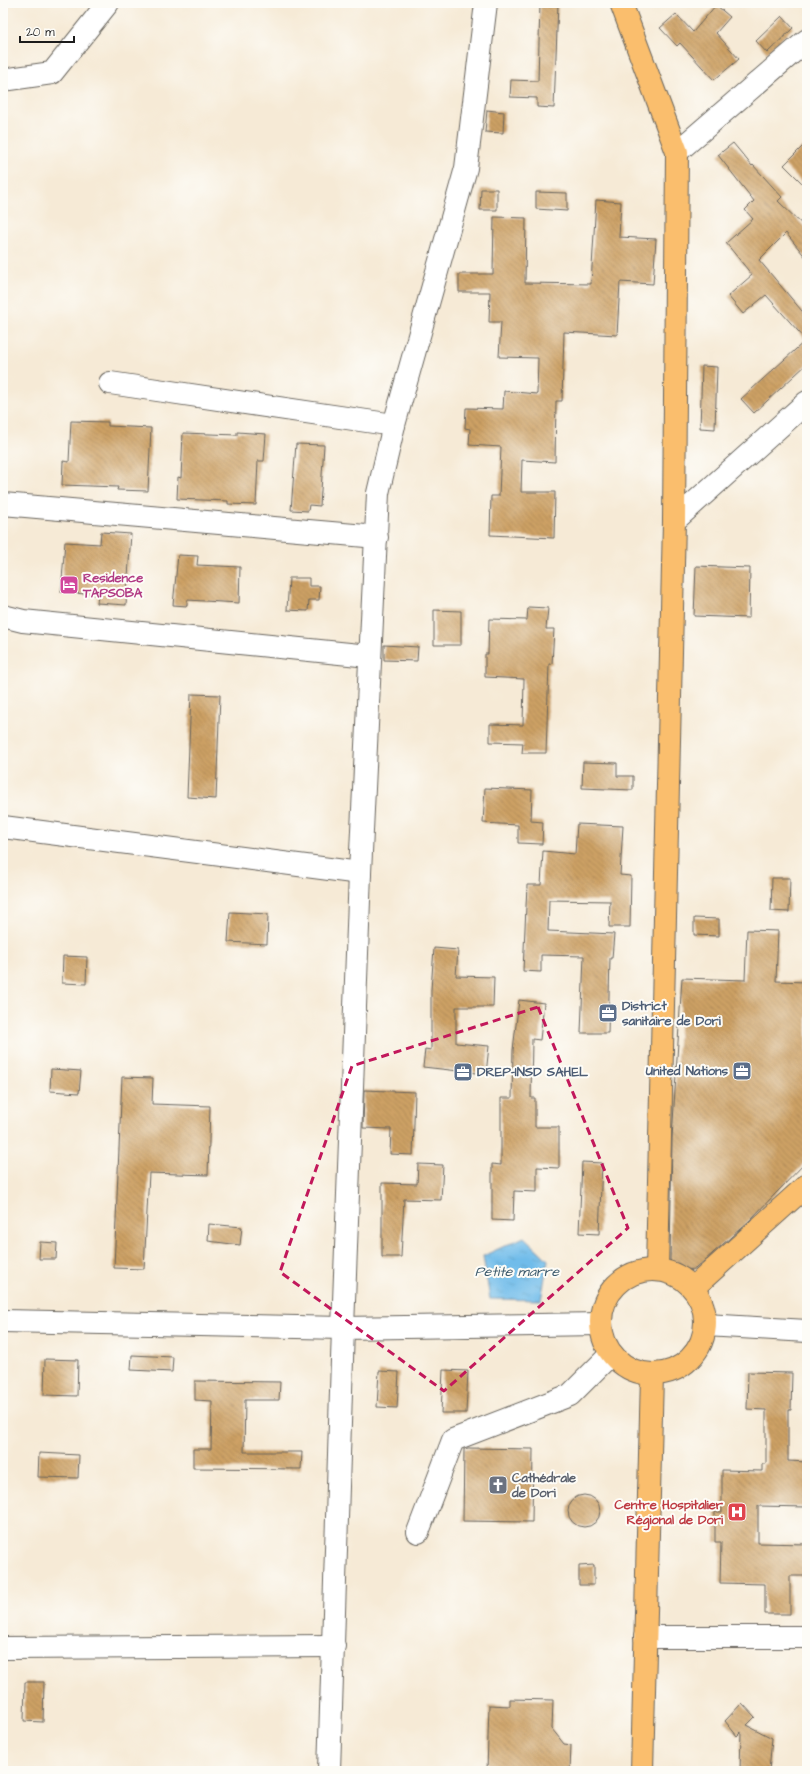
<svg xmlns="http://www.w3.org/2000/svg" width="810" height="1774" font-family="'Architects Daughter',sans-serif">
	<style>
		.water { fill: url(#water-ripples); stroke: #466c83 }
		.building { fill: url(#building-back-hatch) }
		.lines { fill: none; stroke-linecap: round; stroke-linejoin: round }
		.minor-casing { stroke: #68645d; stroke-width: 24 }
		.major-casing { stroke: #68645d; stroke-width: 24 }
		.minor { stroke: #fff; stroke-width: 22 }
		.major { stroke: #fabe6d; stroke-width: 22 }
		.marked { fill: none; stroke: #c2185b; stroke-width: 3; stroke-dasharray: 8 5; stroke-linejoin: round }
		.labels { text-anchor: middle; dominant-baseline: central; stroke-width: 4; stroke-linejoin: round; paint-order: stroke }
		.hotel-label { font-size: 13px; font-weight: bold; fill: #b23c85; stroke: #fdfcf7; text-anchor: start }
		.service-label { font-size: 13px; font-weight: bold; fill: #4e5e75; stroke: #fdfcf7; text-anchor: start }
		.worship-label { font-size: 13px; font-weight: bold; fill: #5b616d; stroke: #fdfcf7; text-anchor: start }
		.health-label { font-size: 13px; font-weight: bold; fill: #be3a42; stroke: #fdfcf7; text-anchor: end }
		.water-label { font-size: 14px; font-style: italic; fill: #3e5c6e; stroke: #fdfcf7 }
	</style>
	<defs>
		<pattern id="water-ripples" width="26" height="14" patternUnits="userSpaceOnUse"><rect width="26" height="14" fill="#70bcea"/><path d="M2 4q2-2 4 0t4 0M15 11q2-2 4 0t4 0" fill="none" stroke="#60a1c8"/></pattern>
		<pattern id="building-back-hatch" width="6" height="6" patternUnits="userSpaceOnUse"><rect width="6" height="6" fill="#cda165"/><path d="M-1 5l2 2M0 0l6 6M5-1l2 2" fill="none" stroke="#a68252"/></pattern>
	</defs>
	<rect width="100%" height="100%" fill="#fdfcf7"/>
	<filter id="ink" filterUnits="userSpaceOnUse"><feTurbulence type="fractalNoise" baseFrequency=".025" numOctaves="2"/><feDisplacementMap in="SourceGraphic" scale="8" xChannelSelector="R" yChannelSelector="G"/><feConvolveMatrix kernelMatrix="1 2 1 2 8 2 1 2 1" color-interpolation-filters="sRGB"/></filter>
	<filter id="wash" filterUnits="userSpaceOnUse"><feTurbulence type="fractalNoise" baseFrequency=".012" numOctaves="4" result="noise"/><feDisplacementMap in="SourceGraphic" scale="16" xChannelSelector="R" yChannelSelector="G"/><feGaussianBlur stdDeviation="0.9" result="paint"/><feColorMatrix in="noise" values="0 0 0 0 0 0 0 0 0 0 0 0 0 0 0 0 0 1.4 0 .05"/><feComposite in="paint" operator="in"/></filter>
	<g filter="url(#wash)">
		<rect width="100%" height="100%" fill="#f6ead6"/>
		<path class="water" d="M524 1237 548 1260 541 1300 490 1299 483 1256Z"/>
		<g id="blocks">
			<g class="building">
				<path d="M540 3H558L554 108 537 107V98L510 97 511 80 538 81Z"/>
				<path d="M716 5 730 17 716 33 739 59 714 80 680 43 677 46 660 28 676 14 693 32Z"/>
				<path d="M782 16 793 28 767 53 756 41Z"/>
				<path d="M487 110 504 112 503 133 485 132Z"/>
				<path d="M807 142V188L784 165Z"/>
				<path d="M733 143 752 166 753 165 782 197 778 201 807 229V259L786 233 759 260 807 317V364L754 413 741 399 806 340 766 295 743 314 728 296 752 275 726 243 753 219 745 210 754 201 718 155Z"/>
				<path d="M481 189H497V210H480Z"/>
				<path d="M536 192 567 193V211L536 209Z"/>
				<path d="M596 200 621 202 619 237 656 239 653 284 620 282 617 335 564 332 562 401H556L555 462 522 460 521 492H555L554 538 490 535 491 496H499L501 447 469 445 470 429 465 428 466 408 503 409 504 391 537 394 538 358 499 357 501 322H489L490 292H459V274H493L494 217 526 218 525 283 591 284Z"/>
				<path d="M702 366 717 367 715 429 700 428Z"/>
				<path d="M71 421 108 422V426L151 428 148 491 117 490 118 487 62 485 63 461 69 462Z"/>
				<path d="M237 432 266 434 264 461H258L256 505 228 504V501L177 499 178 477 181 478 183 433 237 435Z"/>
				<path d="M296 444 324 445 320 506 309 505 308 511 291 510Z"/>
				<path d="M101 532 131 534 126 605 97 603 98 595 61 592 65 542 100 544Z"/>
				<path d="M178 555 198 556 197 565 240 567 239 603 187 600V606L173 605Z"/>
				<path d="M696 566 750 568 749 618 694 616Z"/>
				<path d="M289 578H309V586H320L319 600H309L308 611 287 610Z"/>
				<path d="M528 607 548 608 546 629H554L552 664H549L546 753H522L523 743 490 742V724L523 725 524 679 485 677V654H488L489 619 527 620Z"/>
				<path d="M434 610 461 611V645H434Z"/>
				<path d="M384 645 418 647 417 661 384 660Z"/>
				<path d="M191 694 220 695 216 799 187 797Z"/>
				<path d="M583 762 617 763V776H633V790L582 788Z"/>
				<path d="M485 788 532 790 531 821 543 822 542 844 518 843V825L483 823Z"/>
				<path d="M577 824 623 826 620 875 631 876 630 927H609L610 901 549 900 548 931 614 934 612 958H610L608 1033H581L584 956 541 955V972L523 971 527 885H541L543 851 575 854Z"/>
				<path d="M772 878H790L789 912 771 911Z"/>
				<path d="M230 912 268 914 267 944 228 942Z"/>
				<path d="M694 918 719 919V936L694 935Z"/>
				<path d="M747 930 778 931 776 981 807 982V1161L749 1221 695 1269 679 1270 670 1260 672 1138 682 978 745 980Z"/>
				<path d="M434 948 458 950 456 976 494 977 493 1007H456V1043L489 1046 486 1074 423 1067 425 1049 431 1050V990Z"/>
				<path d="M63 956 87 957 86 984 62 983Z"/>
				<path d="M519 1000 544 1003 540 1040 532 1039 531 1098H535V1127H559V1168L537 1167V1192L514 1191 513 1221 492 1220V1164L501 1165V1098H512L513 1050Z"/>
				<path d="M51 1069 81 1071 79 1093 50 1091Z"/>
				<path d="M122 1077 153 1078 152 1104 210 1106 208 1175 149 1173 144 1269 114 1268Z"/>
				<path d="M364 1090 415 1092 413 1155 390 1154 391 1129 363 1128Z"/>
				<path d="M582 1162 602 1163 599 1234 579 1233Z"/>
				<path d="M418 1164 443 1165 441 1200 404 1199 401 1257H382V1183L417 1184Z"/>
				<path d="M209 1224 242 1227 240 1245 208 1241Z"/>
				<path d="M40 1242 57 1243 56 1259H39Z"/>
				<path d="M132 1355 173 1357 172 1372 131 1370Z"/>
				<path d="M45 1359 78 1360 77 1396 44 1395Z"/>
				<path d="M443 1370 468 1371 466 1413H441Z"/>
				<path d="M379 1371 399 1372 397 1408 377 1407Z"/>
				<path d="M748 1372 792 1373 791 1410H788V1461L807 1462V1507L758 1506V1543L807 1544V1576H790V1614H765V1584L720 1583 721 1542H715V1512H722V1470L762 1471V1464H766V1410L747 1409Z"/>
				<path d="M195 1381 280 1382 279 1400H245L244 1452H302L301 1469 193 1468V1449H211L212 1401 195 1400Z"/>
				<path d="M468 1448 533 1449 532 1522 463 1521 464 1449Z"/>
				<path d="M39 1453 79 1455 78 1478 38 1477Z"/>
				<circle cx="584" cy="1511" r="16"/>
				<path d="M594 1565V1585H579V1566Z"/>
				<path d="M25 1682H44L43 1722 24 1721Z"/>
				<path d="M510 1699 553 1700 552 1729 564 1744 571 1745 570 1771H487L489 1705 510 1706Z"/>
				<path d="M742 1703 755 1717 747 1725 772 1738 769 1771H740L741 1732 737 1736 725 1721Z"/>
			</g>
		</g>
	</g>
	<g filter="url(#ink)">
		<use href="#blocks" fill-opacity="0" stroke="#68645d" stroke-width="1"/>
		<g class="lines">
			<defs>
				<g id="minor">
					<path d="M3 80 52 73 108 3"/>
					<path d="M677 152 807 40"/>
					<path d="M110 383 394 425"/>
					<path d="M3 504 377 537"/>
					<path d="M674 521 807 402"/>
					<path d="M3 616 23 621 369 656"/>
					<path d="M3 827 360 873"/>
					<path d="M3 1321 343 1328 601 1324"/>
					<path d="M706 1325 807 1331"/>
					<path d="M418 1532 453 1440 570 1395 611 1354"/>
					<path d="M645 1637H807"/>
					<path d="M3 1648 334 1646"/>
					<path d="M329 1771 343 1328 360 873 378 493 394 425 466 168 486 3"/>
				</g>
				<g id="major">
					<path d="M621 3 677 152 674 521 657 1269"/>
					<circle cx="653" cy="1322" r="52"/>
					<path d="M693 1288 807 1185"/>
					<path d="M642 1771 652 1375"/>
				</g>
			</defs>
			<use href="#minor" class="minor-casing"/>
			<use href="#major" class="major-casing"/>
			<use href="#minor" class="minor"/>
			<use href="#major" class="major"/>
		</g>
	</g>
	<path class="marked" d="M538 1007 628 1228 444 1391 280 1272 352 1066Z"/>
	<defs>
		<symbol id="hotel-square" viewBox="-11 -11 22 22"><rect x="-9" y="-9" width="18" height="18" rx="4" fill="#d1479c" stroke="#fdfcf7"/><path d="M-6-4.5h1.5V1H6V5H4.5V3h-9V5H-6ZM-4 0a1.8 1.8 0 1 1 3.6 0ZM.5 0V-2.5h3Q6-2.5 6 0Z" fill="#fff"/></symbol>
		<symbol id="office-square" viewBox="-11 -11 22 22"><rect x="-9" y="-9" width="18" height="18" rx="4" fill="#5c6f8a" stroke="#fdfcf7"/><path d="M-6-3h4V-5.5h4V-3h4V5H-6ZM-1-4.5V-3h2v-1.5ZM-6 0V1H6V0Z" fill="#fff"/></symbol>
		<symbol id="church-square" viewBox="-11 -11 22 22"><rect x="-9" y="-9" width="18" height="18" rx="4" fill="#6b7280" stroke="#fdfcf7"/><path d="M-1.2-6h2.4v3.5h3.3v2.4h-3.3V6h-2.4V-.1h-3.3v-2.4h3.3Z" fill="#fff"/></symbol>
		<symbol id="hospital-square" viewBox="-11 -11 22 22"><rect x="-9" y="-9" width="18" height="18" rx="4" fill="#e0444e" stroke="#fdfcf7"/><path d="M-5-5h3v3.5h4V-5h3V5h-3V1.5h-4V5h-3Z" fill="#fff"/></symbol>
	</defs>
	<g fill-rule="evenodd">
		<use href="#hotel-square" x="58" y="574" width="22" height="22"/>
		<use href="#office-square" x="597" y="1002" width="22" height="22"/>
		<use href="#office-square" x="731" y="1060" width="22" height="22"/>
		<use href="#office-square" x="452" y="1061" width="22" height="22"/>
		<use href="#church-square" x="487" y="1474" width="22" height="22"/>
		<use href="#hospital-square" x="726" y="1501" width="22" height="22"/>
	</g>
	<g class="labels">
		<g class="hotel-label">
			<text x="83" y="578">Residence<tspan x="83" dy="15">TAPSOBA</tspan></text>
		</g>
		<g class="service-label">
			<text x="622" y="1006">District<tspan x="622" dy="15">sanitaire de Dori</tspan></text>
			<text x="728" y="1071" text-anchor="end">United Nations</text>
			<text x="477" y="1072">DREP-INSD SAHEL</text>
		</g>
		<g class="worship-label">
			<text x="512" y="1478">Cathédrale<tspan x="512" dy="15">de Dori</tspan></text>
		</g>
		<g class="health-label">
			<text x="723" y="1505">Centre Hospitalier<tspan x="723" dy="15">Régional de Dori</tspan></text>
		</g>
		<g class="water-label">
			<text x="517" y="1272">Petite marre</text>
		</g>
	</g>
	<rect width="810" height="1774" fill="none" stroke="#fdfcf7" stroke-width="16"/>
	<path d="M20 36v6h54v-6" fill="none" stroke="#1c1c1c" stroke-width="2"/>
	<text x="26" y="36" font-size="12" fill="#1c1c1c" stroke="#fdfcf7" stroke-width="3" paint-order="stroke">20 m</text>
</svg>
